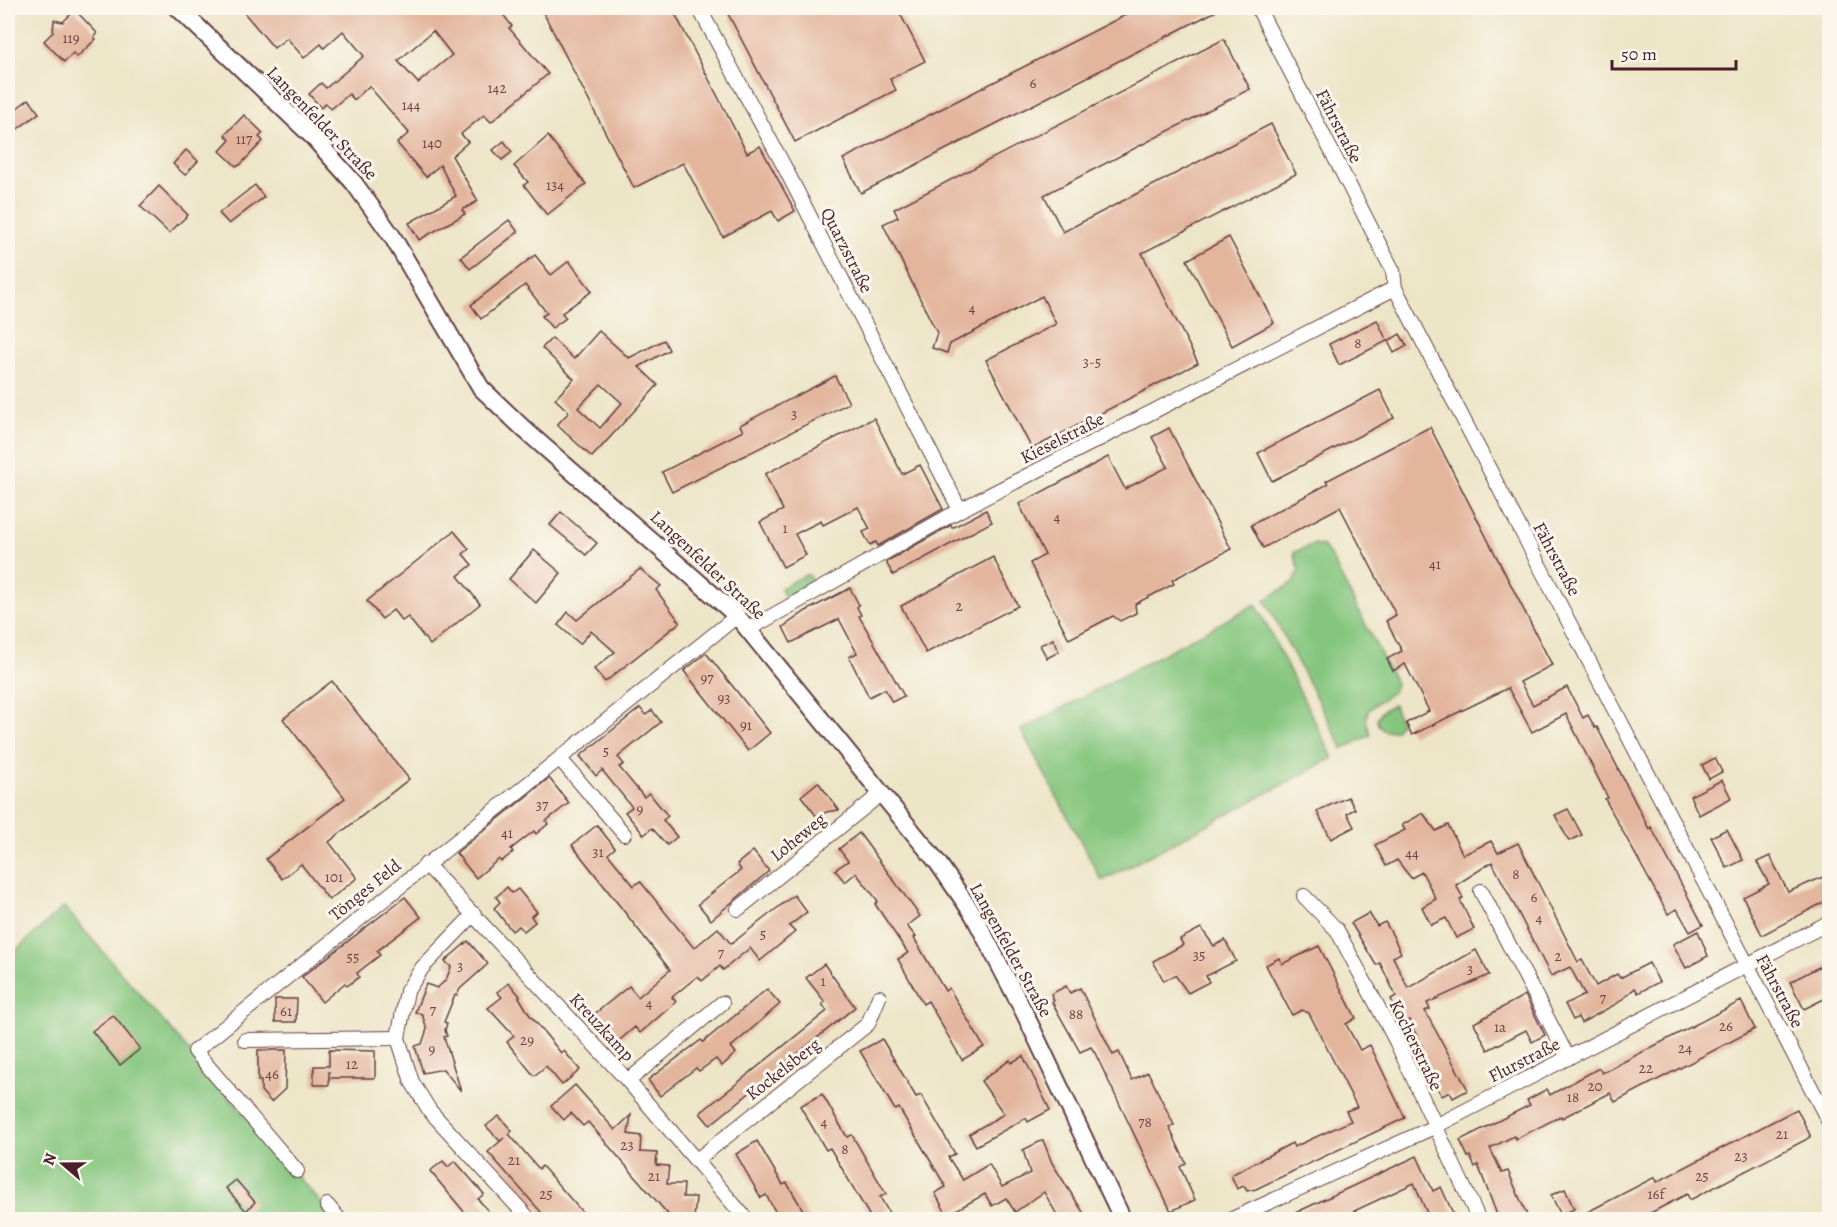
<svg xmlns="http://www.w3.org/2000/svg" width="1837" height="1227" font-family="Alegreya,serif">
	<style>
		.green { fill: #85c67e; stroke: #687254; stroke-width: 1.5 }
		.building { fill: #e3b59d; fill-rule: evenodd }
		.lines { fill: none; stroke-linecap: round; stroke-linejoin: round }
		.minor-casing { stroke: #623d42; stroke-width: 16 }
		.tertiary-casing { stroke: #623d42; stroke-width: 20 }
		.minor { stroke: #fff; stroke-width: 14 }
		.tertiary { stroke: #fff; stroke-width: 16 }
		.labels { text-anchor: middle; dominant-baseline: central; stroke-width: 6; stroke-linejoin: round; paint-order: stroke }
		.number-label { font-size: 15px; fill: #704448 }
		.street-label { font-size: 18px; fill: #4a1f2b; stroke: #fbf7ec }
	</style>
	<rect width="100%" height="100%" fill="#fbf7ec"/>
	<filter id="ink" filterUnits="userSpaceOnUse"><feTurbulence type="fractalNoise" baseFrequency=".0167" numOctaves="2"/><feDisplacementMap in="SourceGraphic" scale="12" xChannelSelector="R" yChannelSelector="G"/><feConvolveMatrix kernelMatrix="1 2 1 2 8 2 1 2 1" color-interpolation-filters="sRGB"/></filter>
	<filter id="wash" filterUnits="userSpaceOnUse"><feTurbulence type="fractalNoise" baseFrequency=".008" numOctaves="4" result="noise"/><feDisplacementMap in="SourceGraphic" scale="24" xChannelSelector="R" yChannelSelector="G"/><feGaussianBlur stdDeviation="1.35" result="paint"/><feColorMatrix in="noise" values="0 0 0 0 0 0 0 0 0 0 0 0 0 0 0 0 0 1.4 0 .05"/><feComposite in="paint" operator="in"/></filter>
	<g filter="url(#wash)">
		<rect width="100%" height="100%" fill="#ede5c7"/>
		<g class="green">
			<path d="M1314 544 1323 546 1331 557 1396 684 1393 692C1375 706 1358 707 1371 735L1343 749 1265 600 1294 582 1299 570 1294 552Z"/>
			<path d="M805 575H809L813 583 786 597 783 594 781 588Z"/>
			<path d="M1256 604 1333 758 1102 881 1021 730Z"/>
			<path d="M1394 705 1400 723 1396 730 1385 731C1369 720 1380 710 1394 705Z"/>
			<path d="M64 907 335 1219H8V957Z"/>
		</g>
		<g id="blocks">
			<g class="building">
				<path d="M240 8H498L512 26 509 28 548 74 491 122 484 115 461 134 468 142 452 156 478 201 462 210 465 214 419 240 409 223 456 196 440 165 426 177 397 143 409 133 369 86 354 100 349 94 331 109 326 103 321 108 309 94 321 83 326 88 364 56 343 31 324 48 321 44 304 58 287 38 274 48ZM433 31 452 55 418 83 398 61Z"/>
				<path d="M541 8H672L747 153 760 146 795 211 778 221 772 211 723 237 683 163 634 188Z"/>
				<path d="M725 8H897L925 61 890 79 896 90 795 142Z"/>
				<path d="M1139 8H1222L861 193 843 159Z"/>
				<path d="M75 10 97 33 94 37 96 39 77 57 73 53 64 62 44 41 53 32 54 20 63 22Z"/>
				<path d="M1224 39 1250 89 1044 195 1063 232 1271 124 1296 174 1142 253 1198 363 1032 449 986 360 1056 324 1042 296 950 344 947 353 932 348 937 333 883 224 898 217 894 209Z"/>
				<path d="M29 99 39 113 8 136V115Z"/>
				<path d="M244 115 263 133 259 137 263 141 240 165 236 166 220 151 230 140 225 135Z"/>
				<path d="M548 136 586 184 547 215 524 185 528 182 514 166Z"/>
				<path d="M504 141 512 152 502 160 493 150Z"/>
				<path d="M186 150 198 161 185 175 173 164Z"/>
				<path d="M255 185 264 197 229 224 219 213Z"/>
				<path d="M159 186 188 215 169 233 140 206Z"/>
				<path d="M509 220 518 232 470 269 461 257Z"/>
				<path d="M1229 237 1274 323 1232 346 1187 260Z"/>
				<path d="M535 255 551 275 569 261 592 291 562 313 566 318 552 328 542 316 547 313 525 285 481 319 471 305Z"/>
				<path d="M1377 320 1387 341 1339 365 1329 344Z"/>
				<path d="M599 331 629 358 664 340 669 350 639 367 658 385 592 457 557 425 569 412 555 399 574 379 542 348 552 338 574 359ZM601 384 622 403 600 428 578 408Z"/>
				<path d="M1400 334 1407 346 1394 353 1388 341Z"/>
				<path d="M835 376 849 403 672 492 662 472 743 431 740 425Z"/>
				<path d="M1380 390 1394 418 1272 481 1258 453Z"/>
				<path d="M874 418 902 474 920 465 943 509 878 546 876 542 870 545 863 532 870 529 858 507 823 525 821 521 795 534 806 555 783 567 760 522 783 510 765 474Z"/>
				<path d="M1430 427 1552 665 1520 682 1533 705 1567 687 1583 718 1588 715 1595 728 1597 727 1649 829 1651 827 1703 925 1690 932 1677 909 1668 914 1605 799 1608 798 1566 714 1532 732 1508 688 1412 735 1406 723 1429 711 1405 664 1393 671 1387 659 1402 651 1386 621 1396 615 1340 507 1263 548 1251 525 1328 484 1326 481Z"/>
				<path d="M1169 428 1231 549 1172 580 1174 584 1135 604 1136 613 1120 621 1113 616 1069 639 1030 563 1045 555 1019 504 1108 457 1125 489 1168 467 1152 437Z"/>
				<path d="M986 510 992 522 893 575 886 562 951 525 952 528Z"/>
				<path d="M561 512 597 543 586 555 550 525Z"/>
				<path d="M454 531 469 549 463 554 472 565 458 576 480 604 430 645 408 617 402 621 393 610 382 619 367 601Z"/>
				<path d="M534 550 561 573 536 603 509 579Z"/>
				<path d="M993 557 1018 606 926 653 901 606Z"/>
				<path d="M640 569 661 586 656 590 680 622 605 682 594 669 615 652 591 631 580 644 558 625 568 612 577 620Z"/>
				<path d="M850 588 859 605 857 607 861 615 859 616 904 696 892 702 885 689 869 697 849 657 857 653 839 619 791 643 783 627 806 611Z"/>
				<path d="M1053 639 1059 652 1047 658 1040 645Z"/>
				<path d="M706 653 770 733 748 751 684 671Z"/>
				<path d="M332 681 409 779 329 842 357 878 329 900 301 864 282 879 266 859 345 798 283 719Z"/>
				<path d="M640 708 646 715 652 710 661 722 618 757 624 764 619 767 644 797 649 793 668 816 663 820 677 837 667 845 652 828 644 835 625 812 632 807 602 770 596 776 580 756Z"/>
				<path d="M1715 758 1722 772 1709 779 1702 765Z"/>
				<path d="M549 778 569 803 546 821 548 824 536 834 534 831 511 849 513 852 501 862 499 859 476 878 456 853Z"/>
				<path d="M1722 780 1731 798 1699 815 1690 796Z"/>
				<path d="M818 782 839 810 826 812 818 818 801 796Z"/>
				<path d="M1348 797 1355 809 1347 813 1354 827 1331 839 1317 811Z"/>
				<path d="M1568 809 1582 835 1569 841 1555 815Z"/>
				<path d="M1423 813 1436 831 1448 825 1463 855 1491 841 1498 853 1518 843 1578 962 1582 960 1596 986 1617 974 1620 978 1649 963 1659 982 1638 993 1635 988 1618 1003 1581 1023 1578 1017 1573 1020 1565 1004 1585 995 1570 967 1551 976 1492 862 1456 885 1463 898 1460 900 1474 929 1456 938 1446 918 1431 925 1422 907 1436 899 1422 872 1411 878 1397 860 1386 866 1375 845 1405 830 1402 825Z"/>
				<path d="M597 825 615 848 608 854 634 886 640 881 694 948 718 928 731 944 794 895 807 912 789 926 795 932 760 961 750 948 723 970 720 966 702 981 698 976 672 997 676 1002 640 1033 635 1027 615 1044 592 1016 629 986 638 997 670 970 572 845Z"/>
				<path d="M1727 829 1743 860 1727 868 1711 837Z"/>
				<path d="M859 833 920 916 907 926 916 937 914 938 945 991 949 988 984 1047 962 1060 928 1001 923 1004 898 959 908 953 875 904 878 901 856 873 845 882 835 870 848 861 839 849Z"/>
				<path d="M753 851 769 871 711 920 698 904 741 870 737 864Z"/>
				<path d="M1770 856 1788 892 1830 874V899L1762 935 1743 897 1769 884 1757 862Z"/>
				<path d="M507 887 512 893 518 889 537 912 531 916 535 922 524 931 519 926 512 931 494 908 500 902 496 897Z"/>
				<path d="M405 897 421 917 377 951 380 955 357 973 359 977 347 986 345 983 322 1002 302 977Z"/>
				<path d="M1369 913 1377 926 1385 922 1393 936 1401 953 1393 957 1408 988 1476 950 1489 975 1427 1003 1430 1009 1425 1011 1468 1090 1453 1098 1450 1092 1442 1096 1419 1051 1423 1048 1409 1020 1403 1023 1391 999 1396 996 1380 963 1376 965 1351 923Z"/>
				<path d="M1201 928 1214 946 1225 940 1236 961 1206 976 1209 982 1188 993 1175 975 1164 981 1153 961 1183 945 1180 939Z"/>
				<path d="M1698 931 1708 956 1686 968 1673 944Z"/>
				<path d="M468 941 488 964 460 989 457 995H455L444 1022 447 1023 445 1030 447 1036 444 1037 461 1091 443 1069 423 1073 415 1046 422 1044 427 1029 422 1014 415 1012 426 984 437 988 446 980 451 967 445 961Z"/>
				<path d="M1319 946 1356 1018 1346 1024 1360 1050 1370 1045 1405 1118 1256 1189 1247 1191 1244 1186 1237 1189 1231 1175 1292 1143 1294 1147 1351 1121 1346 1111 1357 1107 1309 1013 1302 1010 1292 1015 1266 965 1279 958 1282 964Z"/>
				<path d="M1830 961V996L1804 1009 1790 982Z"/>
				<path d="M824 964 855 1007 710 1125 700 1113 827 1011 822 1004 825 1002 806 978Z"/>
				<path d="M509 983 520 996 519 997 529 1014 561 1053 564 1051 580 1070 562 1085 546 1066 534 1076 507 1042 514 1036 488 1008 502 997 497 992Z"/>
				<path d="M1066 986 1070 993 1080 988 1113 1055 1119 1052 1132 1080 1148 1072 1174 1125 1169 1127 1186 1163 1180 1167 1195 1200 1171 1211 1095 1053 1091 1047 1080 1052 1052 1002 1054 1001 1051 994Z"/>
				<path d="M767 989 780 1004 731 1047 736 1053 722 1066 716 1059 699 1071 696 1068 660 1096 648 1080 701 1040 703 1042Z"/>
				<path d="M1525 995 1545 1035 1532 1042 1526 1030 1488 1050 1474 1023Z"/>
				<path d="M275 999H297L296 1022H275Z"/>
				<path d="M1741 1001 1755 1029 1615 1102 1610 1093 1562 1118 1561 1116 1516 1139 1514 1136 1490 1148 1502 1173 1508 1171 1529 1220H1499L1478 1165 1475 1167 1470 1156 1468 1157 1460 1140 1530 1105 1527 1100 1547 1089 1550 1095 1599 1068 1602 1073Z"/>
				<path d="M113 1015 140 1049 120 1065 92 1031Z"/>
				<path d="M882 1039 916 1097 921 1095 955 1154 948 1157 963 1180 989 1164 1002 1187 1030 1173 1023 1150 1043 1140 1052 1163 1088 1220H1060L1044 1192 1015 1212 1006 1198 992 1206 985 1194 947 1215 935 1193 946 1187 899 1108 895 1110 860 1051Z"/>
				<path d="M258 1050H286L285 1089 271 1102 261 1091V1081H258Z"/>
				<path d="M329 1050 375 1051V1078H329V1071V1085H314V1066H329Z"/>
				<path d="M1023 1056 1050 1110 1028 1122 1026 1118 976 1146 969 1134 1004 1114 981 1081 1010 1060 1011 1063Z"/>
				<path d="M575 1085 615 1130 631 1115 628 1134 641 1136 640 1152 657 1153 656 1165 669 1166 667 1184H684L683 1197H696L694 1220H673L588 1122 583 1126 571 1113 564 1120 551 1106Z"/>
				<path d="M822 1094 847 1137 852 1135 886 1194 880 1197 893 1220H872L830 1148 826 1150 800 1106Z"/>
				<path d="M1797 1109 1811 1137 1690 1200 1687 1194 1637 1220H1572L1655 1177 1657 1182Z"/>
				<path d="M499 1116 512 1131 509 1134 539 1169 542 1166 589 1220H548L488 1152 504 1138 500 1141 486 1126Z"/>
				<path d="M757 1141 783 1185 787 1183 809 1220H780L766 1195 761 1198 736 1154Z"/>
				<path d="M1417 1156 1433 1191 1441 1187 1456 1220H1430L1414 1183 1335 1220H1280Z"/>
				<path d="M443 1161 448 1167 455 1161 484 1194 478 1199 496 1220H471L430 1171Z"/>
				<path d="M236 1180 255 1202 246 1211 226 1188Z"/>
				<path d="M1565 1189 1574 1209 1561 1215 1551 1195Z"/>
			</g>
		</g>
	</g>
	<g filter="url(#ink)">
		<use href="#blocks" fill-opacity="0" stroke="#623d42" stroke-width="1.5"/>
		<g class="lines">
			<defs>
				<g id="minor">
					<path d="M699 8 784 166 960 510"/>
					<path d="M1258 8 1393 271 1395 288 1830 1124"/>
					<path d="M749 629 960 510 1395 288"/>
					<path d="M560 759 624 834"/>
					<path d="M426 864 628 1081 747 1220"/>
					<path d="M1481 891 1568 1058"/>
					<path d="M1304 896 1337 930 1396 1041 1479 1220"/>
					<path d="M738 909 882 793"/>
					<path d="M474 914 422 968 407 991 398 1038 412 1082 430 1111 530 1220"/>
					<path d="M245 1040 398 1038"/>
					<path d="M628 1081 722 1003"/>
					<path d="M698 1159 868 1024 879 997"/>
					<path d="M297 1171 195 1051 737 616"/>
					<path d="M327 1205 340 1220"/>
					<path d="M1230 1220 1434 1127 1830 922"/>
				</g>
				<path id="tertiary" d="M178 8 312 136 354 183 392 236 481 388 525 430 737 616 938 863 973 914 1024 1012 1123 1220"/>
			</defs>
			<use href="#minor" class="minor-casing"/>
			<use href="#tertiary" class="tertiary-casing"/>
			<use href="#minor" class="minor"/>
			<use href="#tertiary" class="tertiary"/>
		</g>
	</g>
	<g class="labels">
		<g class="number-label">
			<text x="71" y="38">119</text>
			<text x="1033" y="83">6</text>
			<text x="497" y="88">142</text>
			<text x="411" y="105">144</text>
			<text x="244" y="139">117</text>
			<text x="432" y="143">140</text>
			<text x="555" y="185">134</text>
			<text x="972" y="308">4</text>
			<text x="1358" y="343">8</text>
			<text x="1092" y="362">3-5</text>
			<text x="794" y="414">3</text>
			<text x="1057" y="517">4</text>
			<text x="785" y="528">1</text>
			<text x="1435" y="564">41</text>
			<text x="959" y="606">2</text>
			<text x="707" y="678">97</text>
			<text x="724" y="698">93</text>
			<text x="746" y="725">91</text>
			<text x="606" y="751">5</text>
			<text x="542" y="805">37</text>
			<text x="640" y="809">9</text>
			<text x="507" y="833">41</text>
			<text x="598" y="852">31</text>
			<text x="1412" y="853">44</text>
			<text x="1516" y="874">8</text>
			<text x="334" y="877">101</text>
			<text x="1534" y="897">6</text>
			<text x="1539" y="918">4</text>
			<text x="763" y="934">5</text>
			<text x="721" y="953">7</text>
			<text x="1199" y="955">35</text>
			<text x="1558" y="956">2</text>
			<text x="353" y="957">55</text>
			<text x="460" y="966">3</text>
			<text x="1470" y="969">3</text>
			<text x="823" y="981">1</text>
			<text x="1603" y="998">7</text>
			<text x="649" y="1003">4</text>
			<text x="433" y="1010">7</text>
			<text x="286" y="1011">61</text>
			<text x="1076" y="1014">88</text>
			<text x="1726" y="1026">26</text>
			<text x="1500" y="1027">1a</text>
			<text x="527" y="1040">29</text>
			<text x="1685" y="1048">24</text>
			<text x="432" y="1049">9</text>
			<text x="352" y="1064">12</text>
			<text x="1646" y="1068">22</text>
			<text x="272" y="1074">46</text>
			<text x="1595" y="1086">20</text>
			<text x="1573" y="1097">18</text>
			<text x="824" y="1122">4</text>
			<text x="1145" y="1122">78</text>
			<text x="1782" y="1134">21</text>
			<text x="627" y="1145">23</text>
			<text x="845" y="1149">8</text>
			<text x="1741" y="1156">23</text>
			<text x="514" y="1160">21</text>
			<text x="654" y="1176">21</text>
			<text x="1702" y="1176">25</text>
			<text x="546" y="1194">25</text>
			<text x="1656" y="1194">16f</text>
		</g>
		<g class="street-label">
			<text transform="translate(322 123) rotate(46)">Langenfelder Straße</text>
			<text transform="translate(1339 126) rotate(63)">Fährstraße</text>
			<text transform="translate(847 250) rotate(63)">Quarzstraße</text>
			<text transform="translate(1062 438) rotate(-27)">Kieselstraße</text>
			<text transform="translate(1557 559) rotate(62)">Fährstraße</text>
			<text transform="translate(708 565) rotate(43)">Langenfelder Straße</text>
			<text transform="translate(798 837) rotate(-39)">Loheweg</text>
			<text transform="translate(365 890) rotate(-39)">Tönges Feld</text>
			<text transform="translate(1011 950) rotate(61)">Langenfelder Straße</text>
			<text transform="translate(1780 991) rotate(62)">Fährstraße</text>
			<text transform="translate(602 1027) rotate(47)">Kreuzkamp</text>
			<text transform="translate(1416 1045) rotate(64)">Kocherstraße</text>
			<text transform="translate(1524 1060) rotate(-27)">Flurstraße</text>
			<text transform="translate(783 1069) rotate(-38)">Kockelsberg</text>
		</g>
	</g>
	<rect width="1837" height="1227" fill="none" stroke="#fbf7ec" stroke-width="30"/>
	<g transform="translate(63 1164) rotate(290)" stroke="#fbf7ec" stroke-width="4.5" paint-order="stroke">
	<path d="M0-4.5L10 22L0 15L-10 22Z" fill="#4a1f2b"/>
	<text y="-9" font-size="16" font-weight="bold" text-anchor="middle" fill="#4a1f2b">N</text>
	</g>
	<path d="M1612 60v9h124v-9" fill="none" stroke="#4a1f2b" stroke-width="3"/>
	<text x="1621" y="60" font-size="18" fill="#4a1f2b" stroke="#fbf7ec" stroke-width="4.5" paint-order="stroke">50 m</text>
</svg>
